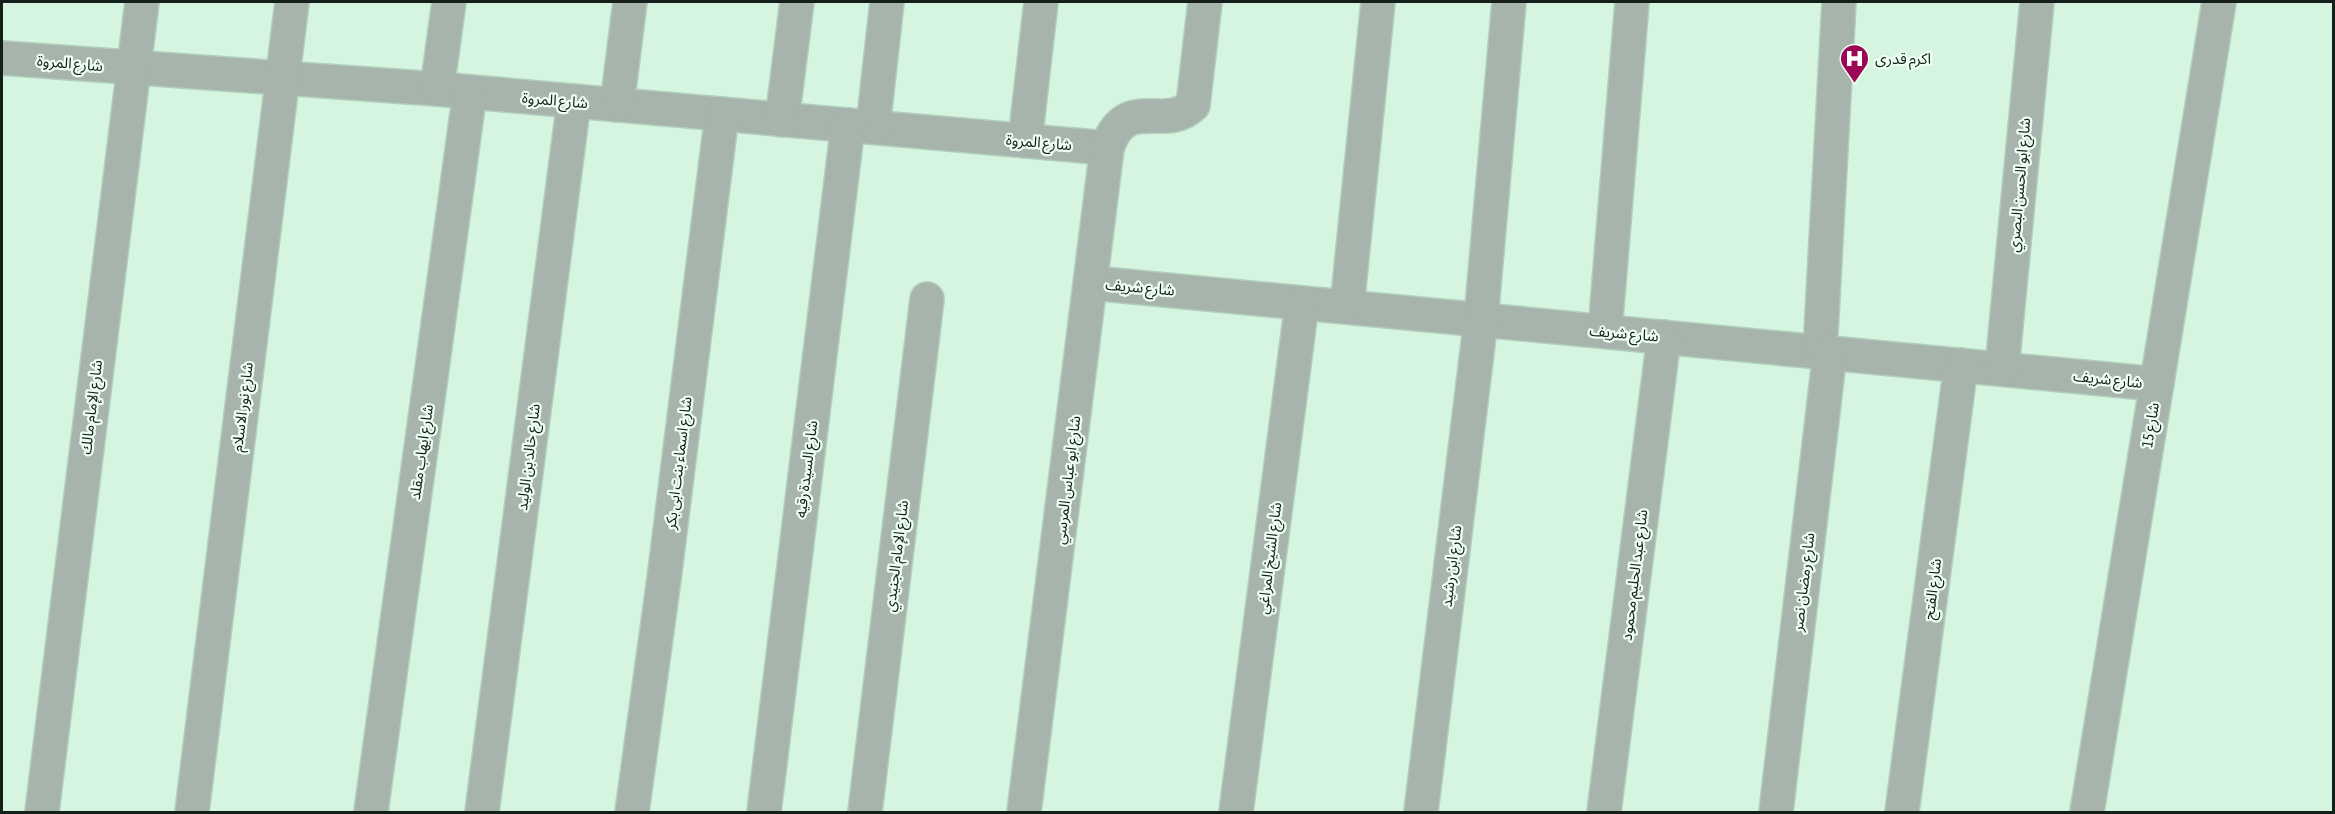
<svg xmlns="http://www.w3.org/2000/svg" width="2335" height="814" font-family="'Asap Condensed','Noto Sans Arabic',sans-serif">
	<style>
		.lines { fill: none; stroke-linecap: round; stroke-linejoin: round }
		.minor-casing { stroke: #b2cebd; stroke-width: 36 }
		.minor { stroke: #a7b4ac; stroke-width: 33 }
		.labels { text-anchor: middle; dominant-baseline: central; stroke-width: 4.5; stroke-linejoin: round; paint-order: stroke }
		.poi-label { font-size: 15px; fill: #131f18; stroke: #ecfff2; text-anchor: start }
		.street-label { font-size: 15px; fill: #131f18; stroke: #ecfff2 }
	</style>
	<rect width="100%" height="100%" fill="#d5f5e1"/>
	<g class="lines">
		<defs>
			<g id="minor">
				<path d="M2 58 437 89 1107 148"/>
				<path d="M437 89 449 2"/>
				<path d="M617 105 630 2"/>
				<path d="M782 120 797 2"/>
				<path d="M873 127 887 2"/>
				<path d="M1025 141 1041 2"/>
				<path d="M1092 283 2157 384"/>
				<path d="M1347 307 1378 2"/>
				<path d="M1605 331 1632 2"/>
				<path d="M1820 351 1839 2"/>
				<path d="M2002 368 2037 2"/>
				<path d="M42 812 142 2"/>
				<path d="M192 812 292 2"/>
				<path d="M371 812 470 92"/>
				<path d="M482 812 574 101"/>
				<path d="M632 812 664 579 722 114"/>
				<path d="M764 812 848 125"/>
				<path d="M865 812 927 299"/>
				<path d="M1024 812 1107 148C1126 92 1164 133 1193 105L1205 2"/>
				<path d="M1236 812 1302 303"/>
				<path d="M1421 812 1481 319 1509 2"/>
				<path d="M1604 812 1664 337"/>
				<path d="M1776 812 1830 352"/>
				<path d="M1902 812 1961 365"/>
				<path d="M2087 812 2219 2"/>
			</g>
		</defs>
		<use href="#minor" class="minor-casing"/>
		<use href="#minor" class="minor"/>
	</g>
	<defs>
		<symbol id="hospital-pin" viewBox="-11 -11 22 30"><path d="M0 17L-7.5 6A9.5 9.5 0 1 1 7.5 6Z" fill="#9c0754" stroke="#ecfff2"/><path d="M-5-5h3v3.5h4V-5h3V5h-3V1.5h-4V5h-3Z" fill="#fff"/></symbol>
	</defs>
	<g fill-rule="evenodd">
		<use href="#hospital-pin" x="1838" y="42" width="33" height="45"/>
	</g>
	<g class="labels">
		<g class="poi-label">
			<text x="1875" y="58">اكرم قدرى</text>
		</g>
		<g class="street-label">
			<text transform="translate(70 63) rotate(5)">شارع المروة</text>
			<text transform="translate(555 100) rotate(5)">شارع المروة</text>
			<text transform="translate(1039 142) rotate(5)">شارع المروة</text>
			<text transform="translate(2019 185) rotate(-85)">شارع ابو الحسن البصري</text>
			<text transform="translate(1140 287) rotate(5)">شارع شريف</text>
			<text transform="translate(1624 333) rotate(5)">شارع شريف</text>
			<text transform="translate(2108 379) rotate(6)">شارع شريف</text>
			<text transform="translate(91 407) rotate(-83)">شارع الإمام مالك</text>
			<text transform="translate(242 407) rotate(-83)">شارع نور الاسلام</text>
			<text transform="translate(2150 425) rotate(-81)">شارع 15</text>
			<text transform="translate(421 452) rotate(-82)">شارع ايهاب مقلد</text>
			<text transform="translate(528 457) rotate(-83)">شارع خالد بن الوليد</text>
			<text transform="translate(678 463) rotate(-83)">شارع اسماء بنت ابى بكر</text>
			<text transform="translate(806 469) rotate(-83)">شارع السيدة رقيه</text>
			<text transform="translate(1067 480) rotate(-83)">شارع ابو عباس المرسي</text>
			<text transform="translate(896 556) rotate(-83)">شارع الإمام الجنيدي</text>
			<text transform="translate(1269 558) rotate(-83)">شارع الشيخ المراغي</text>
			<text transform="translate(1451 566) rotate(-83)">شارع ابن رشيد</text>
			<text transform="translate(1634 575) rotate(-83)">شارع عبد الحليم محمود</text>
			<text transform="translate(1803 582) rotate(-83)">شارع رمضان نصر</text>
			<text transform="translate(1932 589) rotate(-83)">شارع الفتح</text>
		</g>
	</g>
	<rect width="2335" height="814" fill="none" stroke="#131f18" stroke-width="6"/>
</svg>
